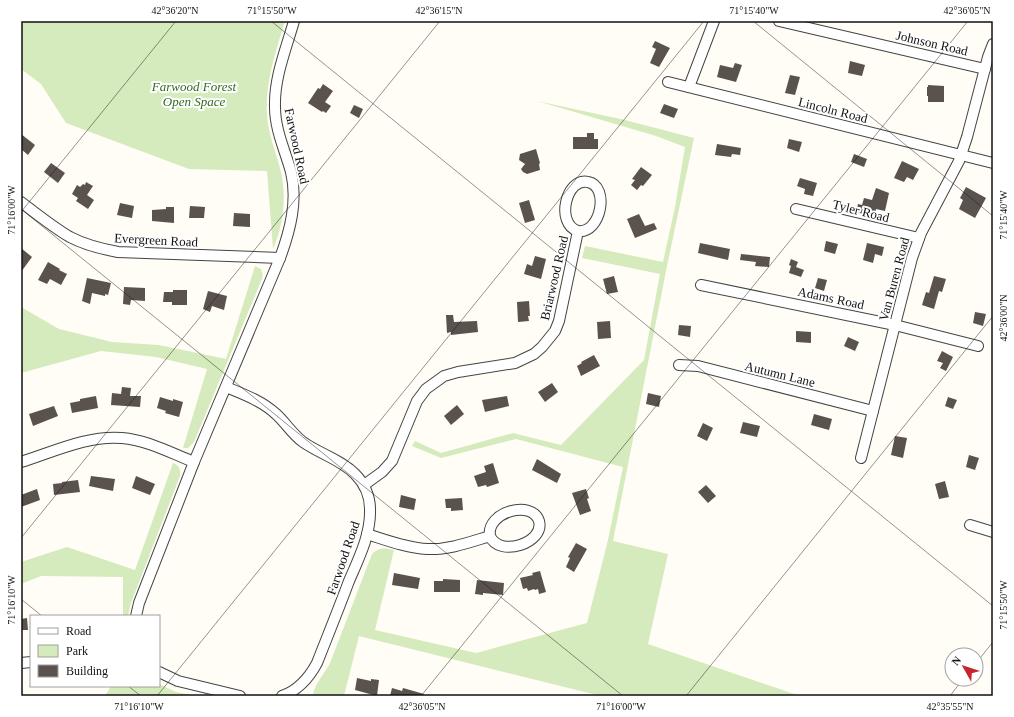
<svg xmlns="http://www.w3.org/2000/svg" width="1014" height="717" font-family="'Times New Roman',serif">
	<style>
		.green { fill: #d5ebbd }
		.building { fill: #5a524d }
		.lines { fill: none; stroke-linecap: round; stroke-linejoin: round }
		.minor-casing { stroke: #444; stroke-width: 12 }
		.minor { stroke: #fff; stroke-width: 10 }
		.ticks { fill: none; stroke: #111; stroke-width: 1; stroke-opacity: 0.45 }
		.labels { text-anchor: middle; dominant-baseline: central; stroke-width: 4; stroke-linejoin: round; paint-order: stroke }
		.street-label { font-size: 13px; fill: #111; stroke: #fff }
		.park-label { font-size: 13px; font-style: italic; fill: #2f6b1f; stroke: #fff }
		.neatline { fill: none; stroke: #111; stroke-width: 1.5 }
		.ticks-label { font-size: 10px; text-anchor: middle; fill: #111 }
	</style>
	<rect width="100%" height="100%" fill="#fffdf5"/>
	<g class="green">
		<path d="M21 21H285C276 51 265 82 267 114 268 133 275 150 280 168 287 195 284 223 273 249L267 171 189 169 66 123 41 84 21 69Z"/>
		<path d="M537 101 625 120 694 138 667 266 613 541 668 554 648 644 800 696H601L359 636 344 696H313C313 686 325 673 330 663L372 554C379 547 385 548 394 550L375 630 476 653 587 623 608 540 623 467 516 439 441 458 412 446 415 441 441 453 513 433 561 445 644 360 660 274 582 258 585 246 663 262 675 207 685 147 656 136Z"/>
		<path d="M255 266 261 269 263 275 262 279 194 442 188 448H183L207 369 156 357 101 351 21 373V307L59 329 112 342 159 345 226 359Z"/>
		<path d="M173 463C179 465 181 469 180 476L131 603 128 616H123V577L41 576 21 584V562L67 547 135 570Z"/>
		<path d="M159 684 176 692 196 696H105L111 686H159Z"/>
	</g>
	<g class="building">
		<path d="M655 41 670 48 659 67 650 63 656 49 652 47Z"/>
		<path d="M850 61 865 65 862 76 848 73Z"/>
		<path d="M735 63 742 65 736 82 717 77 720 65 733 68Z"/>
		<path d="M790 75 800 77 795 95 785 93Z"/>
		<path d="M323 84 333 91 325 102 331 106 326 113 323 111 322 112 308 103 318 88 320 89Z"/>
		<path d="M928 85 944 86V102H928V96H927V87H928Z"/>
		<path d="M664 104 678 109 674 118 660 113Z"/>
		<path d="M354 105 363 109 359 118 350 113Z"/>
		<path d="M587 133H594V139H598V149H573V137H587Z"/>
		<path d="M21 134 35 145 28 155 21 149Z"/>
		<path d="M789 139 802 142 799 152 787 148Z"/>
		<path d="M717 144 741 148 740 155 732 154 731 157 715 155Z"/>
		<path d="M536 149 540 163 539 164 540 170 527 174 523 172 521 169 525 164 519 160 520 154Z"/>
		<path d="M854 154 867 159 864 167 851 162Z"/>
		<path d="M902 161 919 169 913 180 907 177 904 182 894 178Z"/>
		<path d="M51 163 65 173 58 183 44 172Z"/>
		<path d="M641 167 652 175 643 186 641 185 637 190 631 185 635 180 632 179Z"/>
		<path d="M800 178 817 183 813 196 804 194 805 189 797 186Z"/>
		<path d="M86 182 93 186 87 195 94 200 88 209 76 201 78 198 72 194 77 185 80 187 83 184 85 185Z"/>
		<path d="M966 187 986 198 975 218 959 209 963 200 960 198Z"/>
		<path d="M876 188 889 193 885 211 876 209 875 214 871 213 870 216 856 212 858 204 862 205 864 198 872 200Z"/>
		<path d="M529 200 535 220 525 223 519 203Z"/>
		<path d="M120 203 134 206 132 218 117 215Z"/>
		<path d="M190 206 205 207 204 218H189Z"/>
		<path d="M166 207H174V223L152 221V210L166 209Z"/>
		<path d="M234 213 250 214V227L233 226Z"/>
		<path d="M639 214 645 226 654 223 657 229 635 238 627 219Z"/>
		<path d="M826 241 838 244 835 254 824 251Z"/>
		<path d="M700 243 730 249 728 260 698 253Z"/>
		<path d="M867 243 884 247 882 256 875 254 873 263 863 260Z"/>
		<path d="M21 248 32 257 21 272Z"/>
		<path d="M741 254 770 257 769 267 755 266 756 262 740 260Z"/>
		<path d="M535 256 546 259 541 279 524 274 527 264 532 266Z"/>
		<path d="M791 259 798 262 796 267 804 270 801 277 789 273 791 266 789 265Z"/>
		<path d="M48 262 60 269 59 270 67 274 61 285 50 279 47 284 38 280Z"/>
		<path d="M614 276 618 292 607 294 603 279Z"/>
		<path d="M934 276 946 279 942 292 939 291 934 309 922 305 926 292 929 293Z"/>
		<path d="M87 278 111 283 108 295 105 294V296L92 293 90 304 82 301Z"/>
		<path d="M818 278 827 280 824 291 815 288Z"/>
		<path d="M124 287 145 288V301L131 300 130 305 123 304Z"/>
		<path d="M173 290H187V305H172V302H163L164 292H173Z"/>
		<path d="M208 291 227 296 224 310 212 306 210 312 203 309Z"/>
		<path d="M529 301 530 316H528L529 321 518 322 517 302Z"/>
		<path d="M975 312 986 314 983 326 973 323Z"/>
		<path d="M446 315H453L454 322 477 321 478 332 451 335V332L447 333Z"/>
		<path d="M610 321 611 338 598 339 597 322Z"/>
		<path d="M679 325 691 326 690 337 678 335Z"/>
		<path d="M796 331 811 332V343L796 342Z"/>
		<path d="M848 337 859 342 855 351 844 346Z"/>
		<path d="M942 351 953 357 946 371 940 368 943 363 937 361Z"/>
		<path d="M594 355 600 366 581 376 577 366 582 363 581 362Z"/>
		<path d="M552 383 558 392 545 402 538 392Z"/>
		<path d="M122 387 131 388 130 396H141L140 407 111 405 112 393 121 394Z"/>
		<path d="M648 393 661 396 659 407 646 404Z"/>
		<path d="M96 396 98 408 72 413 70 403 80 401V399Z"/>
		<path d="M507 396 509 406 485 412 482 400Z"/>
		<path d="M160 397 173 401V399L183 402 179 417 165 413 166 411 157 408Z"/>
		<path d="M948 397 957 400 953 409 945 406Z"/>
		<path d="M457 405 464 414 451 425 444 416Z"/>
		<path d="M54 406 58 416 33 426 29 414Z"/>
		<path d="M814 414 832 419 829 430 811 425Z"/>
		<path d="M743 422 760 426 757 437 740 433Z"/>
		<path d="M703 423 713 428 707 441 697 436Z"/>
		<path d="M895 436 907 438 903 458 891 455Z"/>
		<path d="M969 455 979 458 975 470 966 467Z"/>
		<path d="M537 459 561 474 557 483 532 470Z"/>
		<path d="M493 463 499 483 487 487 486 485 478 487 474 476 486 472 484 466Z"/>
		<path d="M91 476 115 479 113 491 89 486Z"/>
		<path d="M136 476 155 484 150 495 132 488Z"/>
		<path d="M78 480 80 492 54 495 53 484 62 483V482Z"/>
		<path d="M945 481 949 497 939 499 935 484Z"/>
		<path d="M706 485 716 496 708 503 698 492Z"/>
		<path d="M37 489 40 500 21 507V495Z"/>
		<path d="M586 489 589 498 587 499 591 511 580 515 572 493Z"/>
		<path d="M401 495 416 499 414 510 399 507Z"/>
		<path d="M462 498 463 510 451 511V508H446L445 499Z"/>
		<path d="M576 543 587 549 574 572 566 567 570 558 568 557Z"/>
		<path d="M540 571 546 592 539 594 538 589 535 590 534 589 528 591 527 588 523 589 520 578 533 575 532 573Z"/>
		<path d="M394 573 420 578 418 589 392 585Z"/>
		<path d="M443 579 460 580V592H434V581H443Z"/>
		<path d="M477 580 504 583 503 595 483 593V595L475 594Z"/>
		<path d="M27 618 28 630H21V619Z"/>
		<path d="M357 678 371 681V679L379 680 377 696 355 690Z"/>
		<path d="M392 688 402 691 403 688 424 694 423 696H390Z"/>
	</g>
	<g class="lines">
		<defs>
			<g id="minor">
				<path d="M779 21 985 69"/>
				<path d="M668 82 993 163"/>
				<path d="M689 87 714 21"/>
				<path d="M21 202C37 214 53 227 70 237 85 245 102 249 118 252L280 258"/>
				<path d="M796 209 919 238"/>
				<path d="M701 285 895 325 978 346"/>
				<path d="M679 365 698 366 873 411"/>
				<path d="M226 387C243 394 262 401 276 414 286 423 292 434 303 442 320 454 340 459 355 474 364 483 370 496 370 509 371 534 359 558 349 581 339 608 328 635 317 663 309 678 299 690 282 696"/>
				<path d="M861 458 912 258 921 233 959 161 967 137 988 57 993 44"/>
				<path d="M21 462C53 452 88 435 122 438 147 440 171 453 194 462"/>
				<path d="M364 485 382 472 392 461 417 401 426 389 444 376 458 372 515 363 534 354 542 347 555 331 559 321 578 231C601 234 610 186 588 182 566 177 555 224 578 231"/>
				<path d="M970 525 993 532"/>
				<path d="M367 534C386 540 407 548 427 549 449 550 470 542 490 536 499 558 545 543 539 521 532 499 486 512 490 536"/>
				<path d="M136 616 139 603 194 462 280 258C290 231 298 201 291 172 285 150 275 130 275 107 274 78 286 49 294 21"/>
				<path d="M21 663 31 662"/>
				<path d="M159 672 178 681 240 696"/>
			</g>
		</defs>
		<use href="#minor" class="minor-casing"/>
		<use href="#minor" class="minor"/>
	</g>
	<path class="ticks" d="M271 21 993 606M753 21 993 216M21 209 623 696M21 212 176 21M21 538 440 21M21 599 42 616M976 663 993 642M128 686 141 696M157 696 704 21M421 696 968 21M686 696 993 316M950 696 963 679"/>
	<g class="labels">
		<g class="street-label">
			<text transform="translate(932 43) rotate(13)">Johnson Road</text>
			<text transform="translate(833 110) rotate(14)">Lincoln Road</text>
			<text transform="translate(297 146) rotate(78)">Farwood Road</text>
			<text transform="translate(861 211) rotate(14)">Tyler Road</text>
			<text transform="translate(156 240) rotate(3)">Evergreen Road</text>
			<text transform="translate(554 278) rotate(-77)">Briarwood Road</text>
			<text transform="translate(894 279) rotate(-75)">Van Buren Road</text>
			<text transform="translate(831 298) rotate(12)">Adams Road</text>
			<text transform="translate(780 374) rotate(14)">Autumn Lane</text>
			<text transform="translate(343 558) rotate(-71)">Farwood Road</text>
		</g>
		<g class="park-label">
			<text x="194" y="86">Farwood Forest<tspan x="194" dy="15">Open Space</tspan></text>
		</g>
	</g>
	<rect width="1014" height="717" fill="none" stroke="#ffffff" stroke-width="44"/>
	<rect x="30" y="615" width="130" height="72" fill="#ffffff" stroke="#a0a0a0"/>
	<rect x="38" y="628" width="20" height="6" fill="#ffffff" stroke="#a0a0a0"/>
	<text x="66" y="635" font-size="12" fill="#111111">Road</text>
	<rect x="38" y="645" width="20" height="12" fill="#d5ebbd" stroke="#a0a0a0"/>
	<text x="66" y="655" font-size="12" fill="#111111">Park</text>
	<rect x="38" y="665" width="20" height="12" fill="#5a524d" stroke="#a0a0a0"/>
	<text x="66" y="675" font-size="12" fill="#111111">Building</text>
	<g transform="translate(964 667) rotate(309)"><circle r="19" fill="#ffffff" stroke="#a0a0a0"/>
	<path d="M0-3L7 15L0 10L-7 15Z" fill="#c4262e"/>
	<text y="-6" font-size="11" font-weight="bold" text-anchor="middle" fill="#111111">N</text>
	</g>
	<rect x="22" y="22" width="970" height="673" class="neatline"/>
	<g class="ticks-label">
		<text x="175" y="14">42°36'20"N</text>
		<text x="272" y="14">71°15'50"W</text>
		<text x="439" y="14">42°36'15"N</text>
		<text x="754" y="14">71°15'40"W</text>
		<text x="967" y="14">42°36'05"N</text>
		<text transform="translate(11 210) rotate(-90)" y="4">71°16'00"W</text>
		<text transform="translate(1003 215) rotate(-90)" y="4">71°15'40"W</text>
		<text transform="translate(1003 318) rotate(-90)" y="4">42°36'00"N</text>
		<text transform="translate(11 600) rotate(-90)" y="4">71°16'10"W</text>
		<text transform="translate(1003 605) rotate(-90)" y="4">71°15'50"W</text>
		<text x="139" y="710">71°16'10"W</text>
		<text x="422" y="710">42°36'05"N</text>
		<text x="621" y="710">71°16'00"W</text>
		<text x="950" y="710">42°35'55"N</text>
	</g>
</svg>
